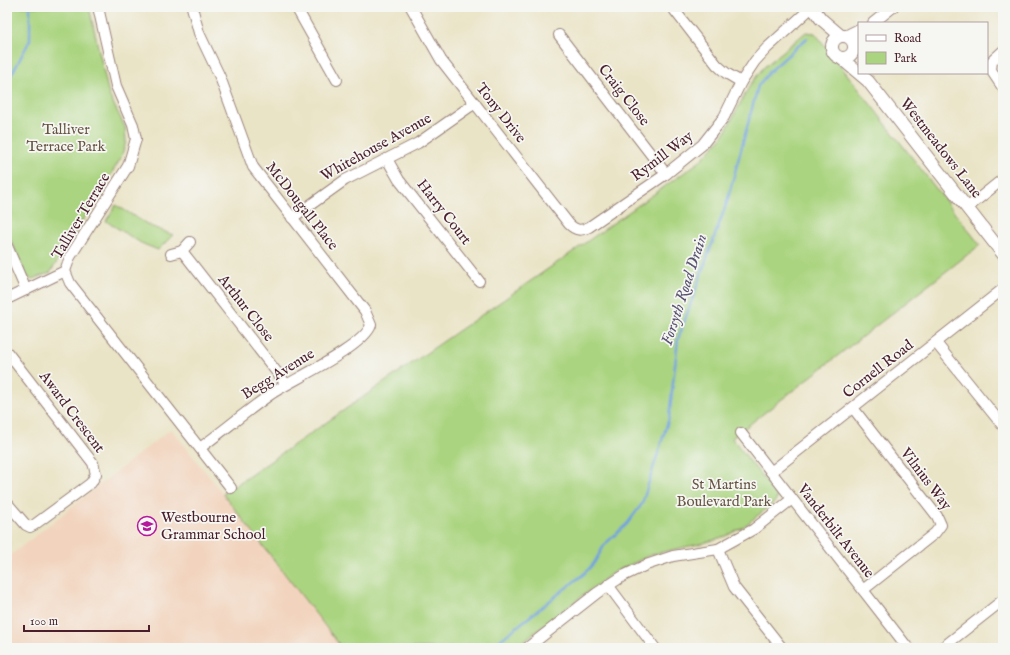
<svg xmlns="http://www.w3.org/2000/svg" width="1010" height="655" font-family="'IM FELL English',serif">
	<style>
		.built { fill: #f2d4be }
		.green { fill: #aad47f; stroke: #7a7a55 }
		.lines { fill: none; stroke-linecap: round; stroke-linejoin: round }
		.stream { stroke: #72a2dc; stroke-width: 2.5 }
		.minor-casing { stroke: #9a8279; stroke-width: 12 }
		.tertiary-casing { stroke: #9a8279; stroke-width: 14 }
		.minor { stroke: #fff; stroke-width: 10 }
		.tertiary { stroke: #fff; stroke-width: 12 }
		.labels { text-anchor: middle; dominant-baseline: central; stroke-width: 3.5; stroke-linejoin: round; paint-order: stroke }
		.street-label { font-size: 15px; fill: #4a1f2b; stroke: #f6f6f2 }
		.park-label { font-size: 15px; fill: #675544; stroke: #f6f6f2 }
		.poi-label { font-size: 15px; fill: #4a1f2b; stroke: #f6f6f2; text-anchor: start }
		.water-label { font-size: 16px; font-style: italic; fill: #5a5372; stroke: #f6f6f2 }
	</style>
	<rect width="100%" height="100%" fill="#f6f6f2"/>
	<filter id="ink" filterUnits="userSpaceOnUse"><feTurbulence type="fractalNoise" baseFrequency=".025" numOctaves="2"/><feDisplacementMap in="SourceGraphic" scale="8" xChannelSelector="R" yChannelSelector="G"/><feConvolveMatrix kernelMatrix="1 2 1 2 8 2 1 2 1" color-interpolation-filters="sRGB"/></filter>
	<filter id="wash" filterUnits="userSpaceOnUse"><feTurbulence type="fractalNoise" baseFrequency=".012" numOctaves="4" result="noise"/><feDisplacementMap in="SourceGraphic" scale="16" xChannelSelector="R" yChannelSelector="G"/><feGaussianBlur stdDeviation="0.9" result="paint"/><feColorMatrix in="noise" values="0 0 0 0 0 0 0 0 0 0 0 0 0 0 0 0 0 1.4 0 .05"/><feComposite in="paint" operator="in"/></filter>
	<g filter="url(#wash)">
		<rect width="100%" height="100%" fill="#eae4c7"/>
		<path class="built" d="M171 429 223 494 342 648H7V558Z"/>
		<g class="green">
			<path d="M7 7H89L109 95 125 127 126 142 121 158 50 273 32 279 27 277 7 231Z"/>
			<path d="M806 32 815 33 980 245 732 438 777 496 776 501 743 527 726 536 704 543 653 554 614 572 514 648H342L223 494 571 253 699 162 723 136 750 85 763 68Z"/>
			<path d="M116 205 150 226 173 235 158 250 141 243 106 221Z"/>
		</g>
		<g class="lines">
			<g class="stream">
				<path d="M7 83 30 40V7"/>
				<path d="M490 648 585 573 594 563 605 544 627 524 642 504 669 418 678 339 727 202 758 86 769 72 807 38"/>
			</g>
		</g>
	</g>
	<g filter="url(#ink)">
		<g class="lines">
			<defs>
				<g id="minor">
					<path d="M98 7 116 86 133 125 136 139 128 166 70 257 65 271 70 283 231 488"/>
					<path d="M192 7 199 33 220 77 253 167 365 311 371 325C364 347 292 380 271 394 247 411 224 430 200 448"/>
					<path d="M296 7 337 80"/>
					<path d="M411 7 441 60 569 224C576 231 581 231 589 227L666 174 702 145 724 117 741 82 755 61 767 48 812 7"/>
					<path d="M672 7 717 65 726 73 741 82"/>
					<path d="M873 23 893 7"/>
					<path d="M559 35 666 174"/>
					<path d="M845 36 859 29"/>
					<path d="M854 45 859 39"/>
					<path d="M1003 51 992 61 991 70 1003 88"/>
					<path d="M387 159 399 180 479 281"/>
					<path d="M967 208 1003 179"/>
					<path d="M292 218 345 180 418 143 475 103"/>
					<path d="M7 246 26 290"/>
					<path d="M182 251 286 384"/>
					<path d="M171 254 182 251 190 242"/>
					<path d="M7 299 65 271"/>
					<path d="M936 343 1003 426"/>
					<path d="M7 352 93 463 96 474 91 483 34 525 30 527 26 525 7 503"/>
					<path d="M853 408 937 516 941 525 935 533 863 590"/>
					<path d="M741 433 908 648"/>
					<path d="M771 472 1003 289"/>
					<path d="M718 549 734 587 782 648"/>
					<path d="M608 585 655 648"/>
					<path d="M527 648 597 593 623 576 646 565 673 556 718 549 754 529 792 499"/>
					<path d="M942 648 1003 600"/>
				</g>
				<g id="tertiary">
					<path d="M812 7 821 19 841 36"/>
					<circle cx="843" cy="47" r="11"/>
					<path d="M842 59 868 81 1003 254"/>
				</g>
			</defs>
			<use href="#minor" class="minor-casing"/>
			<use href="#tertiary" class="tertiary-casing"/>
			<use href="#minor" class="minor"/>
			<use href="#tertiary" class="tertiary"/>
		</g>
	</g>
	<defs>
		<symbol id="school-ring" viewBox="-11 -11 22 22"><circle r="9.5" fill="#f6f6f2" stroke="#b5179e" stroke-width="1.5"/><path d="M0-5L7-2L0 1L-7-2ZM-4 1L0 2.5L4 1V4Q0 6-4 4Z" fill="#b5179e"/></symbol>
	</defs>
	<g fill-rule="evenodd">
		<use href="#school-ring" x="136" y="515" width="22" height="22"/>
	</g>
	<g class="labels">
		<g class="street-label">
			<text transform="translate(624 95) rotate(52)">Craig Close</text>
			<text transform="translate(501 113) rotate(52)">Tony Drive</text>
			<text transform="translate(376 147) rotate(-29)">Whitehouse Avenue</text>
			<text transform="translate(941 148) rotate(52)">Westmeadows Lane</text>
			<text transform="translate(662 156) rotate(-37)">Rymill Way</text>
			<text transform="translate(302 206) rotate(52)">McDougall Place</text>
			<text transform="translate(444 212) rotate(52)">Harry Court</text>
			<text transform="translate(81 216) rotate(-59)">Talliver Terrace</text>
			<text transform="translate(246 308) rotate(52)">Arthur Close</text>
			<text transform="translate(878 369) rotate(-38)">Cornell Road</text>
			<text transform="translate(278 374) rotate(-32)">Begg Avenue</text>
			<text transform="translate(72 412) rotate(53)">Award Crescent</text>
			<text transform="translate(926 479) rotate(53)">Vilnius Way</text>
			<text transform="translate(836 531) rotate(52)">Vanderbilt Avenue</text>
		</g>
		<g class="park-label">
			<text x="66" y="129">Talliver<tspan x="66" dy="17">Terrace Park</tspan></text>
			<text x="724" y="484">St Martins<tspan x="724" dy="17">Boulevard Park</tspan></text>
		</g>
		<g class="poi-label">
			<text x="161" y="517">Westbourne<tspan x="161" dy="17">Grammar School</tspan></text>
		</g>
		<g class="water-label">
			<text transform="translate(685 290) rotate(-72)">Forsyth Road Drain</text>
		</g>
	</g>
	<rect width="1010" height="655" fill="none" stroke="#f6f6f2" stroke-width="24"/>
	<rect x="858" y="22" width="130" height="52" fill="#f6f6f2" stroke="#b1a0a2"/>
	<rect x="866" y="35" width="20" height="6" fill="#ffffff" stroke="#b1a0a2"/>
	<text x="894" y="42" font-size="12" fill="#4a1f2b">Road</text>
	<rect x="866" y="52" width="20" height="12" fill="#aad47f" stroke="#b1a0a2"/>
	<text x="894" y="62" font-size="12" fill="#4a1f2b">Park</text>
	<path d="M24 625v6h125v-6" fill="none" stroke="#4a1f2b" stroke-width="2"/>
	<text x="30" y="625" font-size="12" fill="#4a1f2b" stroke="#f6f6f2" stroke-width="3" paint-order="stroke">100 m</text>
</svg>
